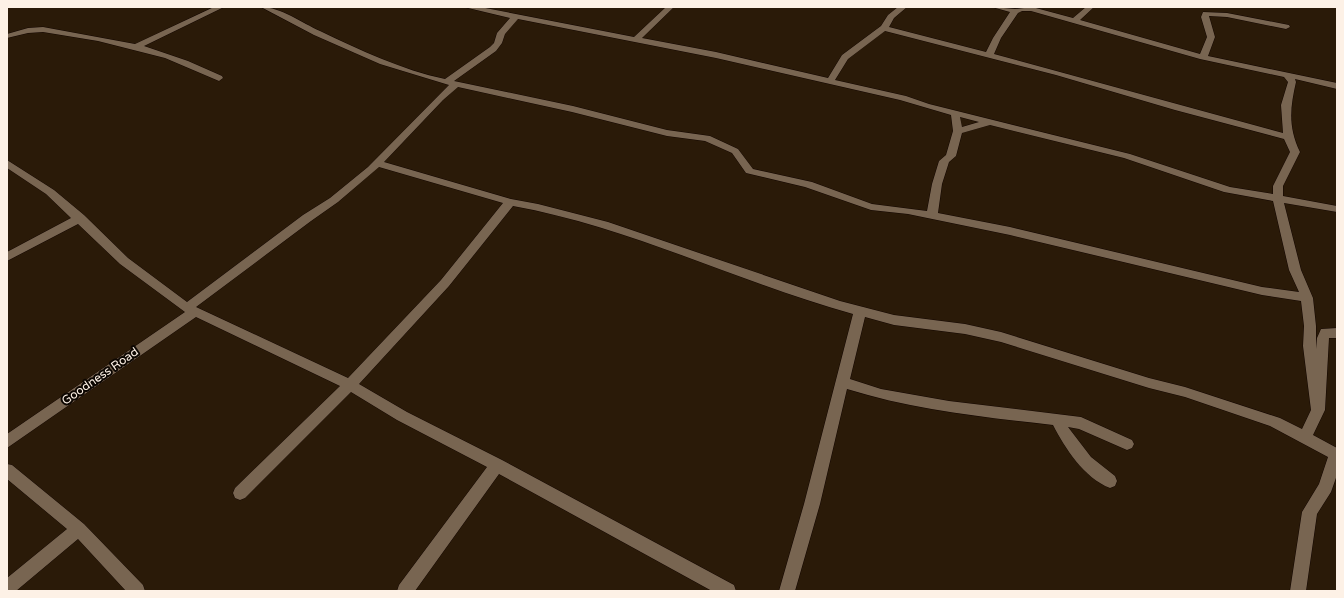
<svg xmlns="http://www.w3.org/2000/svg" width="1344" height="598" font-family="'Varela Round',sans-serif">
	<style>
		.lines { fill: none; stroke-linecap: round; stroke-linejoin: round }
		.minor-casing { stroke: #120500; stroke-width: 1 }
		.minor { fill: #786551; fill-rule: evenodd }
		.labels { text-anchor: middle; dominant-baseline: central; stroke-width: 4; stroke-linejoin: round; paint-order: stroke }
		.street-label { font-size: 12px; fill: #fdf1e6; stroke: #0d0702 }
	</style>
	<rect width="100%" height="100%" fill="#2a1a08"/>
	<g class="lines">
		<defs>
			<g id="minor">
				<path d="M214 7H224L144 46 188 61 222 76 223 78 219 81 165 58 98 41 43 32 28 33 7 38V34L28 28 43 27 135 44Z"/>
				<path d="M261 7C281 7 302 23 320 31 360 50 402 70 445 79L490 47 494 43 497 33 510 18 464 7H480L634 37 666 7H674L642 38 716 52 828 78 842 55 881 26 888 15 898 7H907L894 18 889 27 986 52 993 38 1010 12 992 7 1015 9 1032 7 1073 18 1086 7H1094L1080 20 1200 54 1207 37 1201 17 1203 12 1227 13 1289 25 1290 27 1286 29 1227 17 1209 16 1215 37 1208 56 1337 83V89L1295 79 1296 82C1290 108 1288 127 1300 152L1283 186V196L1337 206V212L1284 203 1301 270 1313 298 1316 326V349L1317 338 1321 329 1337 328V338H1329L1325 410 1313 435 1337 448V475L1331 492 1317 514 1306 591H1290L1302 512 1319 484 1328 457 1270 426 1185 397 1149 388 1001 342 965 334 894 325 865 317 850 379 881 389 949 401 1081 417 1132 440 1134 444 1132 448 1127 450 1079 429 1068 427 1091 457 1115 476 1117 481 1115 486 1110 488C1084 478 1065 448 1053 425 983 417 914 410 847 389L820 504 795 591H779L804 504 853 314C738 282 630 227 513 206L449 286 359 384 407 412 502 460 734 585 736 591H712L499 474 415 591H397L399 585 487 467 397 420 351 392 245 498 240 500 235 498 233 493 235 488 340 386 196 317 7 448V434L185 312 120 264 78 224 7 261V252L71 218 46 194 7 168V160L54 190 84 215 128 258 187 302 303 215 330 198 368 167 449 85 380 64 314 35ZM1022 11H1031L1200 59 1284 77 1288 82 1281 105 1283 133 994 54 1001 38 1018 13ZM518 19 716 58 900 100 951 115 953 131 946 155 939 161 932 184 927 211 872 204 812 182 753 169 738 149 710 136 667 130 573 106 454 81 496 51 502 43 505 34ZM885 31 1056 75 1175 110 1284 139 1290 152 1273 186V194L1230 187 1130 154 929 104 906 96 835 80 848 59ZM458 87 572 112 667 136 705 141 732 153 746 173 805 187 871 210 908 214 1010 235 1262 295 1301 301 1304 326 1303 346 1311 410 1302 429 1280 418 1185 387 1149 378 1001 332 965 324 894 315 840 301 608 222 538 204 511 199 384 162 443 100ZM960 117 979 122 962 127ZM990 125 1124 158 1224 192 1273 201 1289 270 1299 292 1262 287 1010 227 938 213 942 184 949 162 956 156 962 133ZM379 167 503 203 441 280 348 378 196 307 311 221 338 202Z"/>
				<path d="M7 464 12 465 84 524 143 585 145 591H126L78 539 16 591H7V578L67 529 7 479Z"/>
			</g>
		</defs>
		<use href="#minor" class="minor-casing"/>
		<use href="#minor" class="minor"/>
	</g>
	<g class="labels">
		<g class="street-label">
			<text transform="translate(100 376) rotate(-35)">Goodness Road</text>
		</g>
	</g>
	<rect width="1344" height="598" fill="none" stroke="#fdf1e6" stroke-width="16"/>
</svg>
